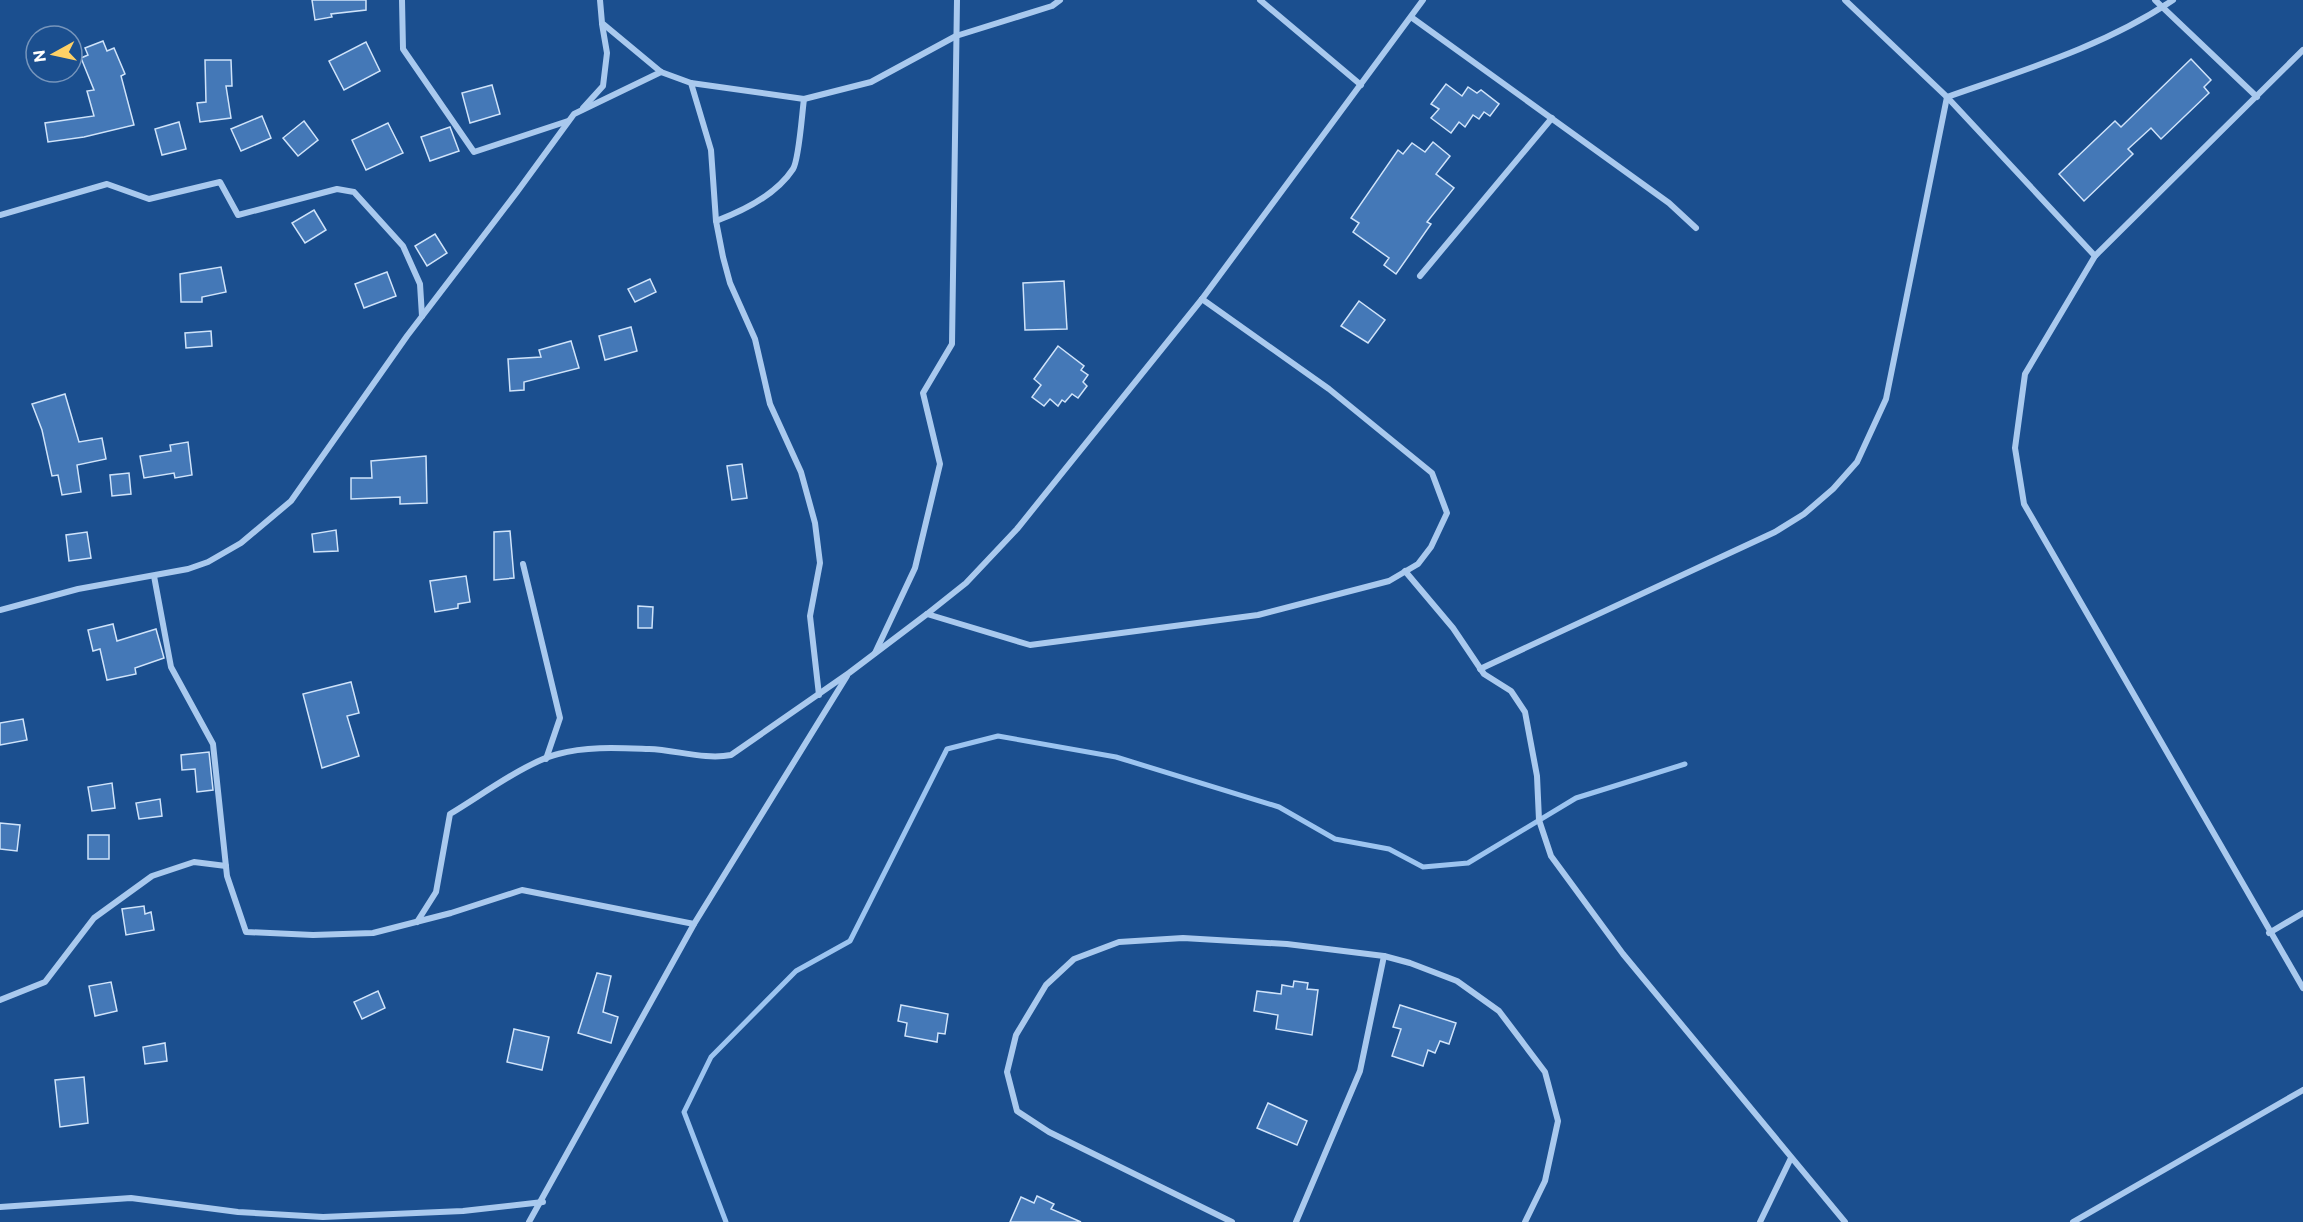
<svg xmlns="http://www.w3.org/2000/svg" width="2303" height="1222" font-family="Commissioner,sans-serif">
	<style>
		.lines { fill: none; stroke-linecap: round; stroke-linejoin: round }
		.stream { stroke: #9cc4f0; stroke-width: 5 }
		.building { fill: #4478b7; stroke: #cfe3fa; stroke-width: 1.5 }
		.street { stroke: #a9c9ee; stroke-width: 6 }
	</style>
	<rect width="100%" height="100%" fill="#1b4f8f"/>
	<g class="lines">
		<path class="stream" d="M726 1222 684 1112 711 1057 796 971 850 941 947 749 998 736 1116 757 1279 807 1335 839 1389 849 1423 867 1468 863 1576 798 1685 764"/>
	</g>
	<g class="building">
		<path d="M312 0H366V10L331 14 332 17 315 20Z"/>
		<path d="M103 41 107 51 114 48 125 74 121 76 134 125 84 137 48 142 45 123 94 116 87 91 94 90 81 58 88 55 85 48Z"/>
		<path d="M366 42 380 71 344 90 329 61Z"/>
		<path d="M2191 59 2211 80 2204 87 2209 93 2161 139 2151 128 2128 149 2133 154 2084 201 2059 174 2115 121 2121 127Z"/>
		<path d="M205 60H231L232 86H226L231 118 200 122 197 103 206 102Z"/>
		<path d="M1446 84 1462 96 1468 87 1477 93 1481 90 1499 104 1490 116 1484 112 1479 119 1473 115 1465 127 1459 122 1451 133 1431 118 1439 109 1431 104Z"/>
		<path d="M492 85 500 114 470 123 462 93Z"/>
		<path d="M262 116 271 138 241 151 231 129Z"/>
		<path d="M304 121 318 140 298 156 283 138Z"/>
		<path d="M179 122 186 149 162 155 155 129Z"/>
		<path d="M388 123 403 153 366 170 352 140Z"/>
		<path d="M450 127 459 151 430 161 421 137Z"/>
		<path d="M1433 142 1450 156 1436 174 1454 188 1427 222 1431 224 1396 274 1384 265 1389 258 1353 232 1359 223 1351 218 1398 150 1403 154 1412 143 1425 152Z"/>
		<path d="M314 210 326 230 305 243 292 223Z"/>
		<path d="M435 234 447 253 427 266 415 246Z"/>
		<path d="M221 267 226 292 202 297V302H181L180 274Z"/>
		<path d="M387 272 396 296 364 308 355 284Z"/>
		<path d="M650 279 656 292 635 302 628 289Z"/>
		<path d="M1064 281 1067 329 1025 330 1023 283Z"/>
		<path d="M1359 301 1385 320 1368 343 1341 326Z"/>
		<path d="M631 327 637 351 605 360 599 336Z"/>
		<path d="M211 331 212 346 186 348 185 333Z"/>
		<path d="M571 341 579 368 524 382V390L510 391 508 359 541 357 539 350Z"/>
		<path d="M1058 346 1084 366 1081 370 1088 375 1083 382 1087 386 1078 398 1072 394 1065 402 1062 400 1058 406 1050 399 1044 406 1032 397 1041 385 1034 379Z"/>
		<path d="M65 394 79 442 102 438 106 459 77 465 81 492 62 495 58 475 52 476 42 430 32 404Z"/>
		<path d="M188 442 192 475 175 478 174 473 144 478 140 456 171 451 170 445Z"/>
		<path d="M426 456 427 503 400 504V497L351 499V478H372L371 461Z"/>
		<path d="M742 464 747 498 732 500 727 466Z"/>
		<path d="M129 473 131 494 112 496 110 475Z"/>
		<path d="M336 530 338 551 314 552 312 534Z"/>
		<path d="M510 531 514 578 494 580V532Z"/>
		<path d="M87 532 91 558 69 561 66 535Z"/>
		<path d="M466 576 470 602 458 604V608L435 612 430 581Z"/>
		<path d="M638 606 653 607 652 628H638Z"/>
		<path d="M113 624 117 641 156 629 164 658 135 668 136 674 107 680 100 649 93 651 88 630Z"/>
		<path d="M351 682 359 713 347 716 359 756 322 768 303 694Z"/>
		<path d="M23 719 27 740 0 745V723Z"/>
		<path d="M209 752 213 790 197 792 195 769 182 770 181 755Z"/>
		<path d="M112 783 115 808 92 811 88 787Z"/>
		<path d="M160 799 162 816 139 819 136 803Z"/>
		<path d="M0 823 20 825 17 851 0 849Z"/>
		<rect x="88" y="835" width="21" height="24"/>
		<path d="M144 906 145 914 151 912 154 930 126 935 122 909Z"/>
		<path d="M597 973 611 976 603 1012 618 1017 611 1043 578 1033Z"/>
		<path d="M1294 981 1308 983 1307 989 1318 990 1312 1035 1276 1029 1278 1015 1254 1011 1257 991 1281 994 1282 985 1293 987Z"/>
		<path d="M111 982 117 1011 95 1016 89 986Z"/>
		<path d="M378 991 385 1008 362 1019 354 1002Z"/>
		<path d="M901 1005 948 1014 945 1034 938 1033 937 1042 905 1036 907 1023 898 1021Z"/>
		<path d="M1400 1005 1456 1023 1449 1044 1440 1041 1435 1053 1428 1050 1423 1066 1392 1056 1401 1029 1393 1027Z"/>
		<path d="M514 1029 549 1037 542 1070 507 1062Z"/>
		<path d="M165 1043 167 1061 145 1064 143 1047Z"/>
		<path d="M84 1077 88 1123 60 1127 55 1080Z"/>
		<path d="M1268 1103 1307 1121 1297 1145 1257 1128Z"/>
		<path d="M1037 1196 1054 1204 1051 1209 1081 1222H1010L1021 1197 1034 1203Z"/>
	</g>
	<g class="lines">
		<g class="street">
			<path d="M402 0 403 49 474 152 568 121"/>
			<path d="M600 0 602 23 661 72 691 83 711 150 716 221 723 257 730 283 755 339 770 404 801 472 815 523 820 563 810 616 819 695"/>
			<path d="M1260 0 1361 85"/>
			<path d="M1845 0 1947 97 2095 256"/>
			<path d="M2155 0 2257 97"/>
			<path d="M1411 17 1669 203 1696 228"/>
			<path d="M2303 50 2095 256 2025 374 2015 448 2024 504 2303 988"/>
			<path d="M691 83 804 99"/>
			<path d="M583 108 603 86 607 53 602 24"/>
			<path d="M0 215 107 184 149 199 220 182 238 215 337 189 354 192 403 246 420 284 422 316"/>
			<path d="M716 221C743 211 776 195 793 169 799 160 802 113 804 99L871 82 956 36 1052 6 1060 0"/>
			<path d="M1420 276 1552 118"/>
			<path d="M523 564 560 718 546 759"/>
			<path d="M1405 571 1453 628 1484 674 1511 691 1525 712 1537 776 1539 820 1551 856 1623 954 1845 1222"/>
			<path d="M154 576 171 667 213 744 227 876 246 932 313 935 373 933 451 913 522 890 694 924"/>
			<path d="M0 610 78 589 188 569 208 562 241 543 291 501 407 336 517 192 574 114 661 72"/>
			<path d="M927 614 1030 645 1258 615 1389 581 1418 564 1431 547 1447 513 1432 473 1329 389 1202 299"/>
			<path d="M875 653 915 568 940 464 923 393 952 344 957 0"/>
			<path d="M1480 669 1775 532 1804 514 1833 489 1857 462 1886 399 1947 97C2024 70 2105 46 2173 0"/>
			<path d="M417 922 436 892 450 814C479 797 526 762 558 754 587 746 620 748 649 749 676 750 705 760 731 755L849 673 927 614 966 583 1017 529 1202 299 1423 0"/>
			<path d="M2269 933 2303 913"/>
			<path d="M0 1000 45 982 94 918 152 876 194 862 226 866"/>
			<path d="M0 1207 131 1198 238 1212 323 1217 463 1211 543 1202"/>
			<path d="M529 1222 694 924 847 676"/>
			<path d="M1232 1222 1049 1132 1017 1111 1007 1072 1016 1035 1046 985 1074 959 1119 942 1183 938 1287 944 1384 956 1410 963 1457 981 1499 1011 1545 1072 1558 1121 1545 1181 1525 1222"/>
			<path d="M1296 1222 1360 1071 1384 956"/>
			<path d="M1760 1222 1791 1158"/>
			<path d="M2073 1222 2303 1090"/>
		</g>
	</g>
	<g transform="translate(54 54) rotate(262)"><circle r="28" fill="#1b4f8f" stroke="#7695bc" stroke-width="1.5"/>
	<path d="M0-4.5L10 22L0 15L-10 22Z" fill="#ffd166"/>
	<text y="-9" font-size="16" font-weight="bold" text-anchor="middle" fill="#ffffff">N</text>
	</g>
</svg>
